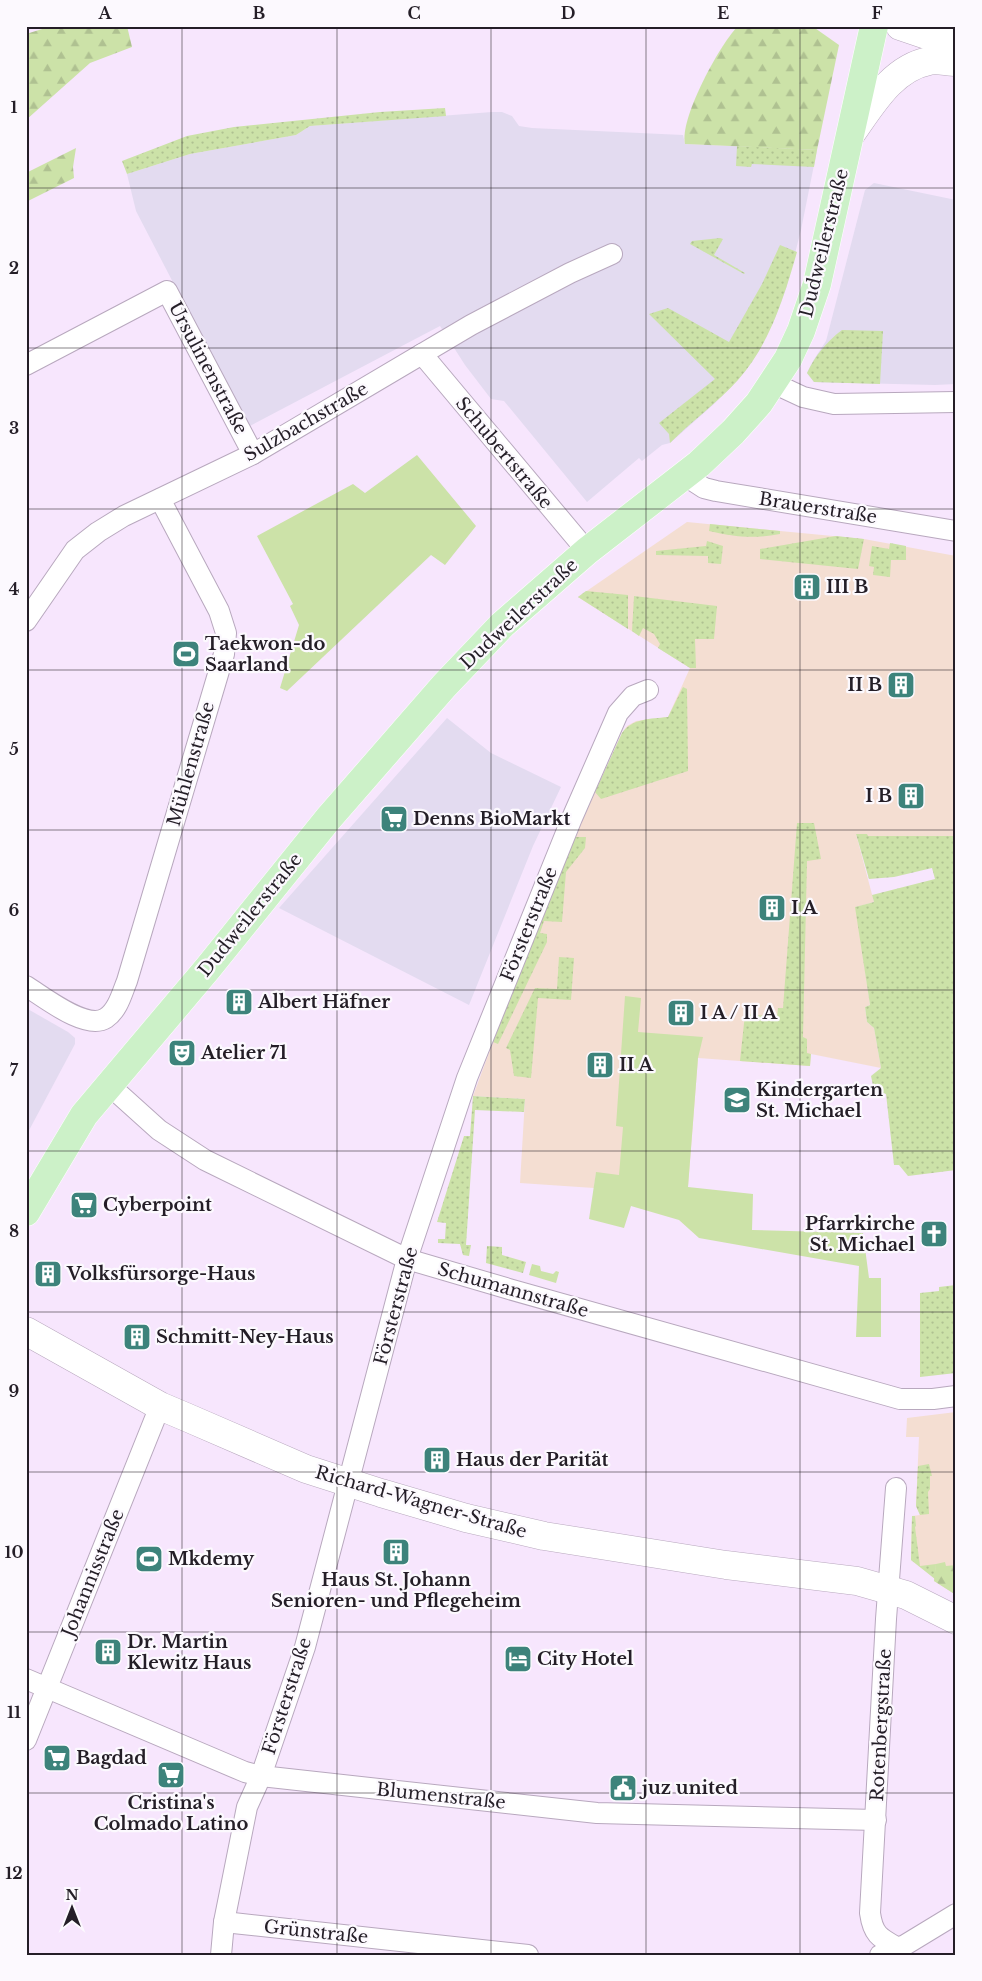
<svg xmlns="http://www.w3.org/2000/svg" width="982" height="1981" font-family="'Libre Baskerville',serif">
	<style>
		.commercial { fill: #e3dbf0 }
		.education { fill: #f4ded2 }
		.grass { fill: url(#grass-dots) }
		.forest { fill: url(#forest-firs) }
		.garden { fill: #cce2a8 }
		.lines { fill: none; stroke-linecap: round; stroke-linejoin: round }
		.minor-casing { stroke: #b8a8be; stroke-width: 22 }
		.secondary-casing { stroke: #b8a8be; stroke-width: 29 }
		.primary-casing { stroke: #fff; stroke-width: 29 }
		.minor { stroke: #fff; stroke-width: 20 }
		.secondary { stroke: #fff; stroke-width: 28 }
		.primary { stroke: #ccf1c8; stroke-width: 28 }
		.grid { fill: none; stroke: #241e27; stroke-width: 1; stroke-opacity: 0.55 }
		.labels { text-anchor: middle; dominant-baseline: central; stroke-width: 4.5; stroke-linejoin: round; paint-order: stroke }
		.street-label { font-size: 18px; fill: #241e27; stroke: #fcf9fe }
		.poi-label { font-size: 18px; font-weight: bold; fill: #241e27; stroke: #fcf9fe; text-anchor: start }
		.neatline { fill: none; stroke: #241e27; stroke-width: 2 }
		.grid-label { font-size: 16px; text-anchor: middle; font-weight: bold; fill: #241e27 }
	</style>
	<defs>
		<pattern id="grass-dots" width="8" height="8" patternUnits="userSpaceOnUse" patternTransform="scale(1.25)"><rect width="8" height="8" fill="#cce2a8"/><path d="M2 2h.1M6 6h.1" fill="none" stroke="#afc191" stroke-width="1.8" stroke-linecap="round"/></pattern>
		<pattern id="forest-firs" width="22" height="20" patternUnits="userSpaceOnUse" patternTransform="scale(1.25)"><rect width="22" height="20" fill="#cce2a8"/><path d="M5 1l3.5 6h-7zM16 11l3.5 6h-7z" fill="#afc191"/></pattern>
	</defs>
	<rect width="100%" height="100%" fill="#f7e6fd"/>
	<g class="commercial">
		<path d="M492 112H502L512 116 519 126 532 128 683 135 685 144 817 150 801 230 787 285 775 318 759 351 738 379 714 404 670 443 662 445 642 461 639 458 587 502 504 401 491 399 465 365 440 326 248 427 136 211 127 174 190 154 296 135 310 126Z"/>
		<path d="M874 183 956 200V384L935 385 814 382 807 373 813 361 826 341 865 190Z"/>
		<path d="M447 718 491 753 561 787 533 846 469 1005 279 908Z"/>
		<path d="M26 1008 68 1032 75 1038V1044L26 1136Z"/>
	</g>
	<g class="education">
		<path d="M687 522 864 539 956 556V836H867L856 834 874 902 856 907 870 1005 865 1007 867 1022 874 1028 881 1068 811 1054 810 1066 698 1058 688 1187 596 1173 594 1188 520 1183 525 1099 473 1096 543 907 622 733 627 726 636 721 668 717 690 668 578 597Z"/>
		<path d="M956 1412V1595L934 1581V1578L911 1560 912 1516 920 1515 916 1506 919 1437H906L907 1418Z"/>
	</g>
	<g class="grass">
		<path d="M445 108 446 116 310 126 296 135 190 154 127 174 122 161 187 136 234 127 380 112Z"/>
		<path d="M737 146 817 150 814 167 752 164 751 167 736 166Z"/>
		<path d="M720 238 723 239 714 255 745 273 744 274 690 244 692 241Z"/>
		<path d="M780 245 797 252C784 297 770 344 738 380 717 403 692 421 670 443L669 434 659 423 715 379 649 314 668 308 729 342 762 284Z"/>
		<path d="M842 330 883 331 880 384 814 382 807 373C815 356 826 342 842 330Z"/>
		<path d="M710 524 780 531V534C753 539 735 537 709 531Z"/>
		<path d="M836 536 864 539 858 569 760 559V549Z"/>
		<path d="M707 541 723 546 721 564 708 563V556L656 555V551L706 546Z"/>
		<path d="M890 543 906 546V560H891L890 577 873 575 874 567 869 566 872 546 889 549Z"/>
		<path d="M586 591 628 595V629L578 597Z"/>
		<path d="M634 596 717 606 714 639H695L696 668H690L658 648 660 644 654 634 643 628 639 636 632 631Z"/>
		<path d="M683 687 687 689 688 771 601 799 595 792 622 733C633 718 650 719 668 717Z"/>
		<path d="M797 823H814L821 859 807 861 803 1037 807 1039V1053L811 1054 810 1066 740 1061 745 1014 777 1017 778 1008H783Z"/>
		<path d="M856 834H867L868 836H956V1170L908 1176 899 1165H894L886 1094 874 1090 871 1076 881 1068 874 1028 867 1022 865 1007 870 1005 855 907 874 902 872 895 935 879 932 868 894 877 869 879Z"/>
		<path d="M573 837H586L585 848 566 872 562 922 544 921 540 933 547 934V942L498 1044 493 1042 543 907Z"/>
		<path d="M559 957 574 958 571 1000 538 998 531 1078 514 1076 510 1050 506 1048 535 988 557 989Z"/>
		<path d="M473 1096 525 1099 524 1112 475 1110 466 1245H471L469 1256 463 1255 460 1244 438 1243V1239H445L446 1223 437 1222 464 1136H470Z"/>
		<path d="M487 1246 502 1247V1255L526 1262 523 1273 486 1263Z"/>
		<path d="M956 1285V1373L920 1377V1293L939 1291V1287Z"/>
		<path d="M929 1464 932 1476H930V1489L928 1492 929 1514 920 1515 916 1506 918 1466Z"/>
		<path d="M912 1516H915L916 1526 915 1527 920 1566 936 1564 935 1579 911 1560Z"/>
	</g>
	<g class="forest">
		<path d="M52 26H127L132 47 90 63 26 120V34Z"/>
		<path d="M738 26H812L839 45 817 150 685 144C679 119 720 44 738 26Z"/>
		<path d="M76 148 73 167 74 178 26 202V173Z"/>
		<path d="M945 1562 946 1566 956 1565V1595L934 1581 936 1564Z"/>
	</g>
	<g class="garden">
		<path d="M417 455 476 526 445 565 431 555 287 691 280 688 299 625 290 606 293 604 257 536 353 484 365 493Z"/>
		<path d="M625 996 641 998 638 1032 703 1037 698 1058 688 1187 753 1194 752 1230 863 1233 869 1278H881V1337H856L859 1266 699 1238 679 1220 631 1206 624 1228 589 1219 596 1172 619 1175 623 1127 616 1126Z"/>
		<path d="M532 1264 540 1266 541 1271 553 1274 556 1271 559 1272 556 1283 529 1275Z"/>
	</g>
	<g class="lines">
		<defs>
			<g id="minor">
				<path d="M422 354 587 551"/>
				<path d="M26 365 167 291 253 454"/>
				<path d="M773 383 803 397 834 404 956 402"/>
				<path d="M684 475 704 488 716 491 956 531"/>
				<path d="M26 621 75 550 98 532 124 516 253 454 471 325 570 273 612 254"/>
				<path d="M26 986C44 997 86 1031 106 1018 118 1010 122 993 127 981L224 654 226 633 219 611 160 499"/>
				<path d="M109 1085 159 1130 205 1160 407 1259 509 1289 900 1399H933L956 1396"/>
				<path d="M896 1488 886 1619 870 1913C873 1935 880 1938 898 1948"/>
				<path d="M26 1679 245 1772 261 1776 597 1813 876 1820"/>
				<path d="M26 1740 160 1406"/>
				<path d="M224 1922 528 1955"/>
				<path d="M221 1955 224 1922 247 1807 261 1776 305 1647 407 1259 467 1078 572 818 618 713 633 696 648 690"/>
				<path d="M880 1955 905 1945 956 1914"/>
			</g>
			<g id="secondary">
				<path d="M900 26 956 45"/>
				<path d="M851 134C871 106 892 68 929 61 937 59 947 62 956 62"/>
				<path d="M26 1331 160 1406 186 1417 306 1469 381 1493 466 1518 544 1536 726 1565 857 1581 906 1595 956 1620"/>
			</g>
			<path id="primary" d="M26 1212 84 1115 208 968 328 819 444 686 502 625 587 551 699 464 733 432 759 403 788 359 801 331 817 284 874 26"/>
		</defs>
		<use href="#minor" class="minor-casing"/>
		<use href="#secondary" class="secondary-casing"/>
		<use href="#primary" class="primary-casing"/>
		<use href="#minor" class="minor"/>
		<use href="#secondary" class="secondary"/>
		<use href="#primary" class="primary"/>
	</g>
	<path class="grid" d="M182 26V1955M337 26V1955M491 26V1955M646 26V1955M800 26V1955M26 188H956M26 348H956M26 509H956M26 670H956M26 830H956M26 990H956M26 1151H956M26 1312H956M26 1472H956M26 1632H956M26 1793H956"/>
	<defs>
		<symbol id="building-square" viewBox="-11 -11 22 22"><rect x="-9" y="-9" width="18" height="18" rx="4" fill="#3d837b" stroke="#fcf9fe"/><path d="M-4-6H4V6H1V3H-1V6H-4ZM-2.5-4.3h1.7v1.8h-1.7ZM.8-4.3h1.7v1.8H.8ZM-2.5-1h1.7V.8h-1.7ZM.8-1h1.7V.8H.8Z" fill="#fff"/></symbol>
		<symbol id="stadium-square" viewBox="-11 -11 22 22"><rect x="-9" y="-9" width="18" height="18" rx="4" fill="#3d837b" stroke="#fcf9fe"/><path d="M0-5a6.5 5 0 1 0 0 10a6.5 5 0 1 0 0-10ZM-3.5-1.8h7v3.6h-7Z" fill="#fff"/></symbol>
		<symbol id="supermarket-square" viewBox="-11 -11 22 22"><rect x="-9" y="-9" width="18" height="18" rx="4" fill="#3d837b" stroke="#fcf9fe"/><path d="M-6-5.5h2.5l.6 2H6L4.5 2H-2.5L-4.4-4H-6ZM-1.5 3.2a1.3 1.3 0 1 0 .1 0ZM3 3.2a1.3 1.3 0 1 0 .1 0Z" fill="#fff"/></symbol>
		<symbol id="theatre-square" viewBox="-11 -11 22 22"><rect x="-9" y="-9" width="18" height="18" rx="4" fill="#3d837b" stroke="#fcf9fe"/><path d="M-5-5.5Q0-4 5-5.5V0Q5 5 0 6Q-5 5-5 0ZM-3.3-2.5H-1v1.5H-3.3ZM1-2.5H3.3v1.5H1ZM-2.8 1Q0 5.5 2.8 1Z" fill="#fff"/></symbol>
		<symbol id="school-square" viewBox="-11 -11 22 22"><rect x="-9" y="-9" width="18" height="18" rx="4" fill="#3d837b" stroke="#fcf9fe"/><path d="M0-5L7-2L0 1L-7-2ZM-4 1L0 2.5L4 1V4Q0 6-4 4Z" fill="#fff"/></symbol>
		<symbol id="church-square" viewBox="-11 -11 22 22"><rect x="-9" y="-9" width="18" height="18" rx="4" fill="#3d837b" stroke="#fcf9fe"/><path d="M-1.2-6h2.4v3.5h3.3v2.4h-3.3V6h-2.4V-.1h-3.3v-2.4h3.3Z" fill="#fff"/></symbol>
		<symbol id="hotel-square" viewBox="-11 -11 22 22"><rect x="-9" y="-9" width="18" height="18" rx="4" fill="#3d837b" stroke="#fcf9fe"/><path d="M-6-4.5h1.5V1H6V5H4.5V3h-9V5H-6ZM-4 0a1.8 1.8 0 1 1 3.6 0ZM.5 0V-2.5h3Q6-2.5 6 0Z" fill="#fff"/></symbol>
		<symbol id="civic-square" viewBox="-11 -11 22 22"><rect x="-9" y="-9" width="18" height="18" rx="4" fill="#3d837b" stroke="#fcf9fe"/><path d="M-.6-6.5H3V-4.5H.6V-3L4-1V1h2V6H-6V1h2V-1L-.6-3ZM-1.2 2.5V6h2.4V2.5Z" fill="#fff"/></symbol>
	</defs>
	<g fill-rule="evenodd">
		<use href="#building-square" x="791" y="571" width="32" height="32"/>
		<use href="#stadium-square" x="170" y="638" width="32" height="32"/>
		<use href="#building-square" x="885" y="669" width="32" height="32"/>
		<use href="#building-square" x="895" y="780" width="32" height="32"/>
		<use href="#supermarket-square" x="378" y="803" width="32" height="32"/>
		<use href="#building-square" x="756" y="892" width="32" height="32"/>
		<use href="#building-square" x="223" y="986" width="32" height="32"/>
		<use href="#building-square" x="665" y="997" width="32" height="32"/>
		<use href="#theatre-square" x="166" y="1037" width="32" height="32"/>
		<use href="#building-square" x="584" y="1049" width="32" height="32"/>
		<use href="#school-square" x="721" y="1084" width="32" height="32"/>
		<use href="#supermarket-square" x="68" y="1189" width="32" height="32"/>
		<use href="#church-square" x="918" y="1218" width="32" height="32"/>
		<use href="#building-square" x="32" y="1258" width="32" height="32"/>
		<use href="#building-square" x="121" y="1321" width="32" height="32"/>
		<use href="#building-square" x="421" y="1444" width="32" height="32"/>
		<use href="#building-square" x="380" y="1536" width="32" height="32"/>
		<use href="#stadium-square" x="133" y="1543" width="32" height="32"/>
		<use href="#building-square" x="92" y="1636" width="32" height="32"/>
		<use href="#hotel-square" x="502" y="1643" width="32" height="32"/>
		<use href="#supermarket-square" x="41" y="1742" width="32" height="32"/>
		<use href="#supermarket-square" x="155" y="1759" width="32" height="32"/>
		<use href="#civic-square" x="607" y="1772" width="32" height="32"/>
	</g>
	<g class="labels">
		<g class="street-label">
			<text transform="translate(824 243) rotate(-76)">Dudweilerstraße</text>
			<text transform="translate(208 368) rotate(62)">Ursulinenstraße</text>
			<text transform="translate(306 422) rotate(-30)">Sulzbachstraße</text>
			<text transform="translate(504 453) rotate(50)">Schubertstraße</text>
			<text transform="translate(818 508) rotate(9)">Brauerstraße</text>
			<text transform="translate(519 614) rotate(-43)">Dudweilerstraße</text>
			<text transform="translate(191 764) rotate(-74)">Mühlenstraße</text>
			<text transform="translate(250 915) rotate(-51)">Dudweilerstraße</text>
			<text transform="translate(529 924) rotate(-68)">Försterstraße</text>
			<text transform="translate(513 1290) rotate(16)">Schumannstraße</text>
			<text transform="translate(396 1306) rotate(-75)">Försterstraße</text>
			<text transform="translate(421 1502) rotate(16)">Richard-Wagner-Straße</text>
			<text transform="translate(93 1573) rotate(-68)">Johannisstraße</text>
			<text transform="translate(287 1696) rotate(-72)">Försterstraße</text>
			<text transform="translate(881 1725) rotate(-87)">Rotenbergstraße</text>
			<text transform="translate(441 1796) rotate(6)">Blumenstraße</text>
			<text transform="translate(316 1932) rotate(6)">Grünstraße</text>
		</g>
		<g class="poi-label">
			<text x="826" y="587">III B</text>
			<text x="205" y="644">Taekwon-do<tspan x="205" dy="21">Saarland</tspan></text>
			<text x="882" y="685" text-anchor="end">II B</text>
			<text x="892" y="796" text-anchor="end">I B</text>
			<text x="413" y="819">Denns BioMarkt</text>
			<text x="791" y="908">I A</text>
			<text x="258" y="1002">Albert Häfner</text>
			<text x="700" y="1013">I A / II A</text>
			<text x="201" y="1053">Atelier 71</text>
			<text x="619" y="1065">II A</text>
			<text x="756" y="1090">Kindergarten<tspan x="756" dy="21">St. Michael</tspan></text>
			<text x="103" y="1205">Cyberpoint</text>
			<text x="915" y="1224" text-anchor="end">Pfarrkirche<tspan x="915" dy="21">St. Michael</tspan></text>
			<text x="67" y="1274">Volksfürsorge-Haus</text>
			<text x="156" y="1337">Schmitt-Ney-Haus</text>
			<text x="456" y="1460">Haus der Parität</text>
			<text x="168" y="1559">Mkdemy</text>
			<text x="396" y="1580" text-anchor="middle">Haus St. Johann<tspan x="396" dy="21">Senioren- und Pflegeheim</tspan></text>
			<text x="127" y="1642">Dr. Martin<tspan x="127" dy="21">Klewitz Haus</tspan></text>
			<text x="537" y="1659">City Hotel</text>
			<text x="76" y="1758">Bagdad</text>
			<text x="642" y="1788">juz united</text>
			<text x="171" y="1803" text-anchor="middle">Cristina's<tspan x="171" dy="21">Colmado Latino</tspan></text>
		</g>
	</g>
	<rect width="982" height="1981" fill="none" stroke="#fcf9fe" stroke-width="55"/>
	<g transform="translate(72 1908)" stroke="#fcf9fe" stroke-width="4" paint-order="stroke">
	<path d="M0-4L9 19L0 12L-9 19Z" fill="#241e27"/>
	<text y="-8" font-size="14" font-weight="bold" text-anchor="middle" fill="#241e27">N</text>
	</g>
	<rect x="28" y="28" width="926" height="1926" class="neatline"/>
	<g class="grid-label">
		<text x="105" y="19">A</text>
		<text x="259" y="19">B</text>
		<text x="414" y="19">C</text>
		<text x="568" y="19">D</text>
		<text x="723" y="19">E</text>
		<text x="877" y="19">F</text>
		<text x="14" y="113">1</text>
		<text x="14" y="274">2</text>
		<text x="14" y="434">3</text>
		<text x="14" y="595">4</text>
		<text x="14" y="755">5</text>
		<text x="14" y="916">6</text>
		<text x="14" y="1076">7</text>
		<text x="14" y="1237">8</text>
		<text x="14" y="1397">9</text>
		<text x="14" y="1558">10</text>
		<text x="14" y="1718">11</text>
		<text x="14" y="1879">12</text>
	</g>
</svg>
